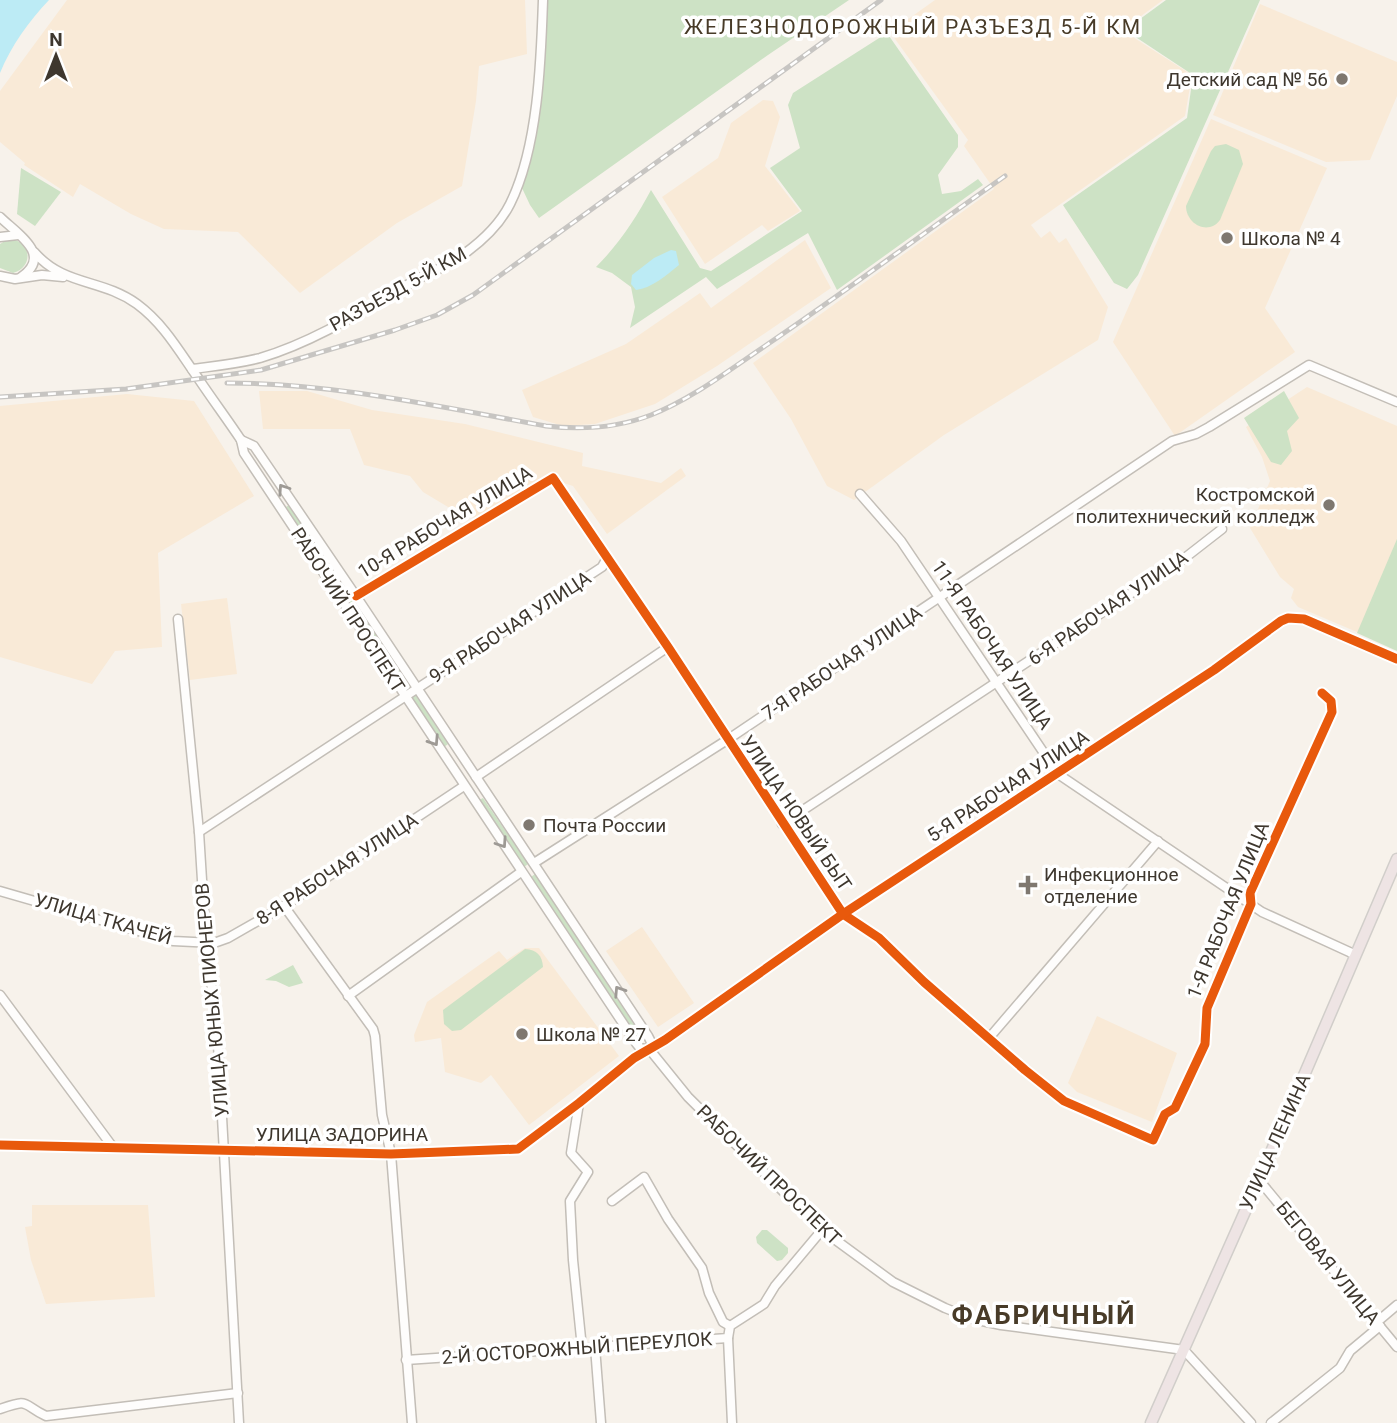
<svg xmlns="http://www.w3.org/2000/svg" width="1397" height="1423" font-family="Roboto,sans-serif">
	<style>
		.built { fill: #f9ead7 }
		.green { fill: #cde2c5 }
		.water { fill: #bcebf5 }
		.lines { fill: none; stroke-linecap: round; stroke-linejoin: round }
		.minor-casing { stroke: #c3beb7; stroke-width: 11 }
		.major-casing { stroke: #d1ceca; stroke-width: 13 }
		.minor { stroke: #fefdfc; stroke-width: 8 }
		.major { stroke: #eee4e4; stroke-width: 10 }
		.rail-casing { stroke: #c7c5c2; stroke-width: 5 }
		.rail { stroke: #fff; stroke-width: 2.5; stroke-dasharray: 8; stroke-linecap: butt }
		.cycleway-casing { stroke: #fff; stroke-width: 13 }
		.cycleway { stroke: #e8590c; stroke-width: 9 }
		.oneway { stroke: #9e9a95 }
		.poi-dot { fill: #7f7870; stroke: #fff; stroke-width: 2.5 }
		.labels { text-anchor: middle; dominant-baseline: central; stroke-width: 7; stroke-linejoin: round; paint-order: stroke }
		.poi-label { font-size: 19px; fill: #3e372e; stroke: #fff; text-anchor: start }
		.street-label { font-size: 19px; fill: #3e372e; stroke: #fff }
		.neighbourhood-label { font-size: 21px; letter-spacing: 2px; fill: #483b28; stroke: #fff }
		.district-label { font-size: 26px; font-weight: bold; letter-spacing: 2px; fill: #483b28; stroke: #fff }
	</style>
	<rect width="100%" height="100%" fill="#f7f2eb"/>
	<g class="built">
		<path d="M67 0H525L527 54 479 66 476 101 462 186 397 223 300 293 238 232 164 229 131 214 80 184 73 197 24 165 25 163 0 142V91Z"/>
		<path d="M935 0H1163L1122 30 1192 75 1185 116 1031 225 1041 238 1050 231 1059 243 1066 238 1108 307 1098 340 944 435 854 500 827 486 791 419 753 363 994 189 964 146 968 140 890 32Z"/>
		<path d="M1260 4 1397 62V96L1370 160 1326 162 1213 115Z"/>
		<path d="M763 100 773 101 780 117 765 166 800 211 768 231 762 225 705 264 662 197 718 158 731 123Z"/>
		<path d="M1211 119 1327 168 1265 308 1295 352 1175 436 1113 342Z"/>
		<path d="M805 240 831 288 717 366 655 404 595 424 563 426 533 417 522 390 626 344 700 293 711 308Z"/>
		<path d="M1307 387 1397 426V649L1298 607 1291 598 1294 589 1280 577 1250 528 1270 481 1262 457 1246 427Z"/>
		<path d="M259 391H307L372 410 465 424 583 453 582 466 661 483 681 468 686 476 607 534 573 486 544 477 509 500 475 518 453 510 423 492 410 476 364 465 350 429H263Z"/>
		<path d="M127 394 194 401 254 496 158 553 162 647 115 651 92 684 0 657V406Z"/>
		<path d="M227 598 237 674 190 680 181 604Z"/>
		<path d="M642 927 694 1003 658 1027 606 951Z"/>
		<path d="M525 948H539L619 1056 529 1125 491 1075 481 1083 445 1072 441 1038 415 1042 414 1035 427 1002 499 951 507 960Z"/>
		<path d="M1097 1016 1177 1053 1152 1122 1077 1092 1068 1083Z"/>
		<path d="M32 1205H148L155 1297 46 1304 31 1260 25 1227 32 1226Z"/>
	</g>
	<g class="green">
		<path d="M546 0H849L768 55 539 218 530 205 522 188 542 78Z"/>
		<path d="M1166 0H1260L1138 275 1127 289 1114 283 1063 205 1187 118 1193 75 1125 30Z"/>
		<path d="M887 33 958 135V147L938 175 942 194 961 191 978 179 983 185 837 290 808 233 717 289 706 277 630 328 635 307 631 287 612 273 596 267C619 244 636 218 651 190L700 268 711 271 802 211 770 168 800 148 788 105 793 93Z"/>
		<path d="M1226 144 1239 150 1243 164 1220 220C1208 236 1186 224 1186 206L1211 151 1215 146Z"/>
		<path d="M21 168 61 192 35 226 17 214Z"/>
		<path d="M8 239C31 239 35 267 13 273L0 268V244Z"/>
		<path d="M1284 391 1299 418 1287 431 1292 451 1281 465 1271 462 1244 418Z"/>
		<path d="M289 505 407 681 402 684 286 507Z"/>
		<path d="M1397 539V651L1357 633Z"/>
		<path d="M415 694 448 744 444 747 410 697Z"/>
		<path d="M483 798 528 864 524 867 479 800Z"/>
		<path d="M535 874 641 1035 637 1038 531 877Z"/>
		<path d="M525 949C537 950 542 955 543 967L461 1030 452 1031 444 1024 443 1010Z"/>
		<path d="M293 965 303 983 289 987 276 981 265 980Z"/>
		<path d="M762 1230H767L788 1248V1253L782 1260 777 1261 757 1243 756 1237Z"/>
	</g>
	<g class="water">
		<path d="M0 0H49C29 21 11 46 0 73Z"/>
		<path d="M671 250 676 251 679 265C667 275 652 288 636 290L631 284 632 275 654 258Z"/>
	</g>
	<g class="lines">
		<defs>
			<g id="minor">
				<path d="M0 217C16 233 54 255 21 277"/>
				<path d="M0 237 18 235"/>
				<path d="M34 252C65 287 101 278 137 304 164 324 179 351 198 378 212 399 227 419 241 440L244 453 636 1043 640 1048 650 1050"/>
				<path d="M0 276 15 279 42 275 63 277"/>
				<path d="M192 369C215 366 237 364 260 358 314 342 364 310 412 282 429 273 448 266 464 254 482 241 500 224 510 204 538 148 541 62 543 0"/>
				<path d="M241 440 254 446 356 596 648 1036 651 1042 650 1050 688 1097 822 1230 893 1282 945 1308 973 1319 1001 1325 1184 1350 1251 1423"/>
				<path d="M860 494 901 541 1058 774 1262 912 1356 955"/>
				<path d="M356 596 553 478 668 647 843 914 879 938 924 982 1025 1070 1064 1101 1153 1140 1165 1114 1175 1108 1205 1044 1207 1008 1251 904 1250 893 1332 712 1331 701 1322 693"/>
				<path d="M178 619 199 832 206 944 217 1027 239 1423"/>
				<path d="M476 777 668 647"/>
				<path d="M782 824 1186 557 1222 529"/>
				<path d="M199 832 602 567 607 558"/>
				<path d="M534 863 727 740 1172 441 1196 434 1209 427 1309 365 1397 402"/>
				<path d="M0 891 173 941 214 943 228 938 284 906 464 786"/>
				<path d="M284 906 373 1029 375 1036 382 1115 391 1154 412 1423"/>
				<path d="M0 995 112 1146"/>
				<path d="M348 996 521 872"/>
				<path d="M989 1038 1158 841"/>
				<path d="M579 1103 571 1153 588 1172 570 1201 573 1260 582 1348"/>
				<path d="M0 1145 391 1154 518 1149 579 1103 634 1058 665 1040 843 914 1214 670 1281 621 1288 618 1304 619 1397 659"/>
				<path d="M1259 1180 1397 1347"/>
				<path d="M612 1201 644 1177 668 1219 702 1268 709 1293 723 1322 730 1326"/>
				<path d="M1377 1322 1397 1305"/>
				<path d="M728 1338 732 1423"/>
				<path d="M595 1347 601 1423"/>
				<path d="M406 1360 728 1338 730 1326 764 1304 775 1286 822 1230"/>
				<path d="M0 1409C31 1398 21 1404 46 1416L238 1393"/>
				<path d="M1271 1423 1340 1368 1350 1351 1380 1326"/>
			</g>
			<path id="major" d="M1151 1423 1259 1180 1397 859"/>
		</defs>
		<use href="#minor" class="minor-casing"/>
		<use href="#major" class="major-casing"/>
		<use href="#minor" class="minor"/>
		<use href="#major" class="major"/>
		<defs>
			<g id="rail">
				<path d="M227 383C335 383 440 407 546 426 581 430 617 428 651 415 692 399 729 370 765 346 846 291 925 232 1005 176"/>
				<path d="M0 397 126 389 261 370 395 330 437 315 473 295 881 0"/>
			</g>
		</defs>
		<use href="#rail" class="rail-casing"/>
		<use href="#rail" class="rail"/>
		<defs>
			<g id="cycleway">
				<path d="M356 596 553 478 668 647 843 914 879 938 924 982 1025 1070 1064 1101 1153 1140 1165 1114 1175 1108 1205 1044 1207 1008 1251 904 1250 893 1332 712 1331 701 1322 693"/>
				<path d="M0 1145 391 1154 518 1149 579 1103 634 1058 665 1040 843 914 1214 670 1281 621 1288 618 1304 619 1397 659"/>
			</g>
		</defs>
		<use href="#cycleway" class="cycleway-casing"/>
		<use href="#cycleway" class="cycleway"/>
	</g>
	<defs><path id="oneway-chevron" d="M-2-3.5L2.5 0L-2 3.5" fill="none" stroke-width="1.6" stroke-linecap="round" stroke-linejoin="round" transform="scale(1.75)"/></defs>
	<g class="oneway">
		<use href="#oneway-chevron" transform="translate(283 489) rotate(-124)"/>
		<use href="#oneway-chevron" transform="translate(434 741) rotate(57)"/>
		<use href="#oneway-chevron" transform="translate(502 843) rotate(56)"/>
		<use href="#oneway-chevron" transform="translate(619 991) rotate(-123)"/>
	</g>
	<g class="poi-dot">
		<circle cx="1342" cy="79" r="7"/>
		<circle cx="1227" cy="238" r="7"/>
		<circle cx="1329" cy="505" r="7"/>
		<circle cx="529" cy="825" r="7"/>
		<path d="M1024.5 874.5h7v7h7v7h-7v7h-7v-7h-7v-7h7z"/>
		<circle cx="522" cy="1034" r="7"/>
	</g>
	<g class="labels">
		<g class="poi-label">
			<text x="1328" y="79" text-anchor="end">Детский сад № 56</text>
			<text x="1241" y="238">Школа № 4</text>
			<text x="1315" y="494" text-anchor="end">Костромской<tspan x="1315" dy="22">политехнический колледж</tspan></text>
			<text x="543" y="825">Почта России</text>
			<text x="1044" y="874">Инфекционное<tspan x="1044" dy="22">отделение</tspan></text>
			<text x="536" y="1034">Школа № 27</text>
		</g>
		<g class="street-label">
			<text transform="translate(398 289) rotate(-29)">РАЗЪЕЗД 5-Й КМ</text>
			<text transform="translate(445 522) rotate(-31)">10-Я РАБОЧАЯ УЛИЦА</text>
			<text transform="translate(1108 608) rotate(-34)">6-Я РАБОЧАЯ УЛИЦА</text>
			<text transform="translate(348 610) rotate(57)">РАБОЧИЙ ПРОСПЕКТ</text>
			<text transform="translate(510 627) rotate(-33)">9-Я РАБОЧАЯ УЛИЦА</text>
			<text transform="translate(992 645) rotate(56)">11-Я РАБОЧАЯ УЛИЦА</text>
			<text transform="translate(842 663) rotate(-34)">7-Я РАБОЧАЯ УЛИЦА</text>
			<text transform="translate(1008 786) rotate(-33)">5-Я РАБОЧАЯ УЛИЦА</text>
			<text transform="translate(796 813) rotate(56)">УЛИЦА НОВЫЙ БЫТ</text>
			<text transform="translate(337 869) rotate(-33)">8-Я РАБОЧАЯ УЛИЦА</text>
			<text transform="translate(1228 910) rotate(-68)">1-Я РАБОЧАЯ УЛИЦА</text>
			<text transform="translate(103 919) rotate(16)">УЛИЦА ТКАЧЕЙ</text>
			<text transform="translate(212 1000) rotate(-95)">УЛИЦА ЮНЫХ ПИОНЕРОВ</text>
			<text x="342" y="1134">УЛИЦА ЗАДОРИНА</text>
			<text transform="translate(1275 1142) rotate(-66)">УЛИЦА ЛЕНИНА</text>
			<text transform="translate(769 1175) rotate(44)">РАБОЧИЙ ПРОСПЕКТ</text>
			<text transform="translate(1328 1263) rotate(51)">БЕГОВАЯ УЛИЦА</text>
			<text transform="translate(577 1348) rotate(-4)">2-Й ОСТОРОЖНЫЙ ПЕРЕУЛОК</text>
		</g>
		<g class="neighbourhood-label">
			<text x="913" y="27">ЖЕЛЕЗНОДОРОЖНЫЙ РАЗЪЕЗД 5-Й КМ</text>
		</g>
		<g class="district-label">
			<text x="1044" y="1315">ФАБРИЧНЫЙ</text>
		</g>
	</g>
	<g transform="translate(56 56)" stroke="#ffffff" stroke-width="5" paint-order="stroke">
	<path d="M0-5L12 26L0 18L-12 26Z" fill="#3e372e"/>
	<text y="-10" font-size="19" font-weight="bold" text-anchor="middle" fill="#3e372e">N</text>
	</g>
</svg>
